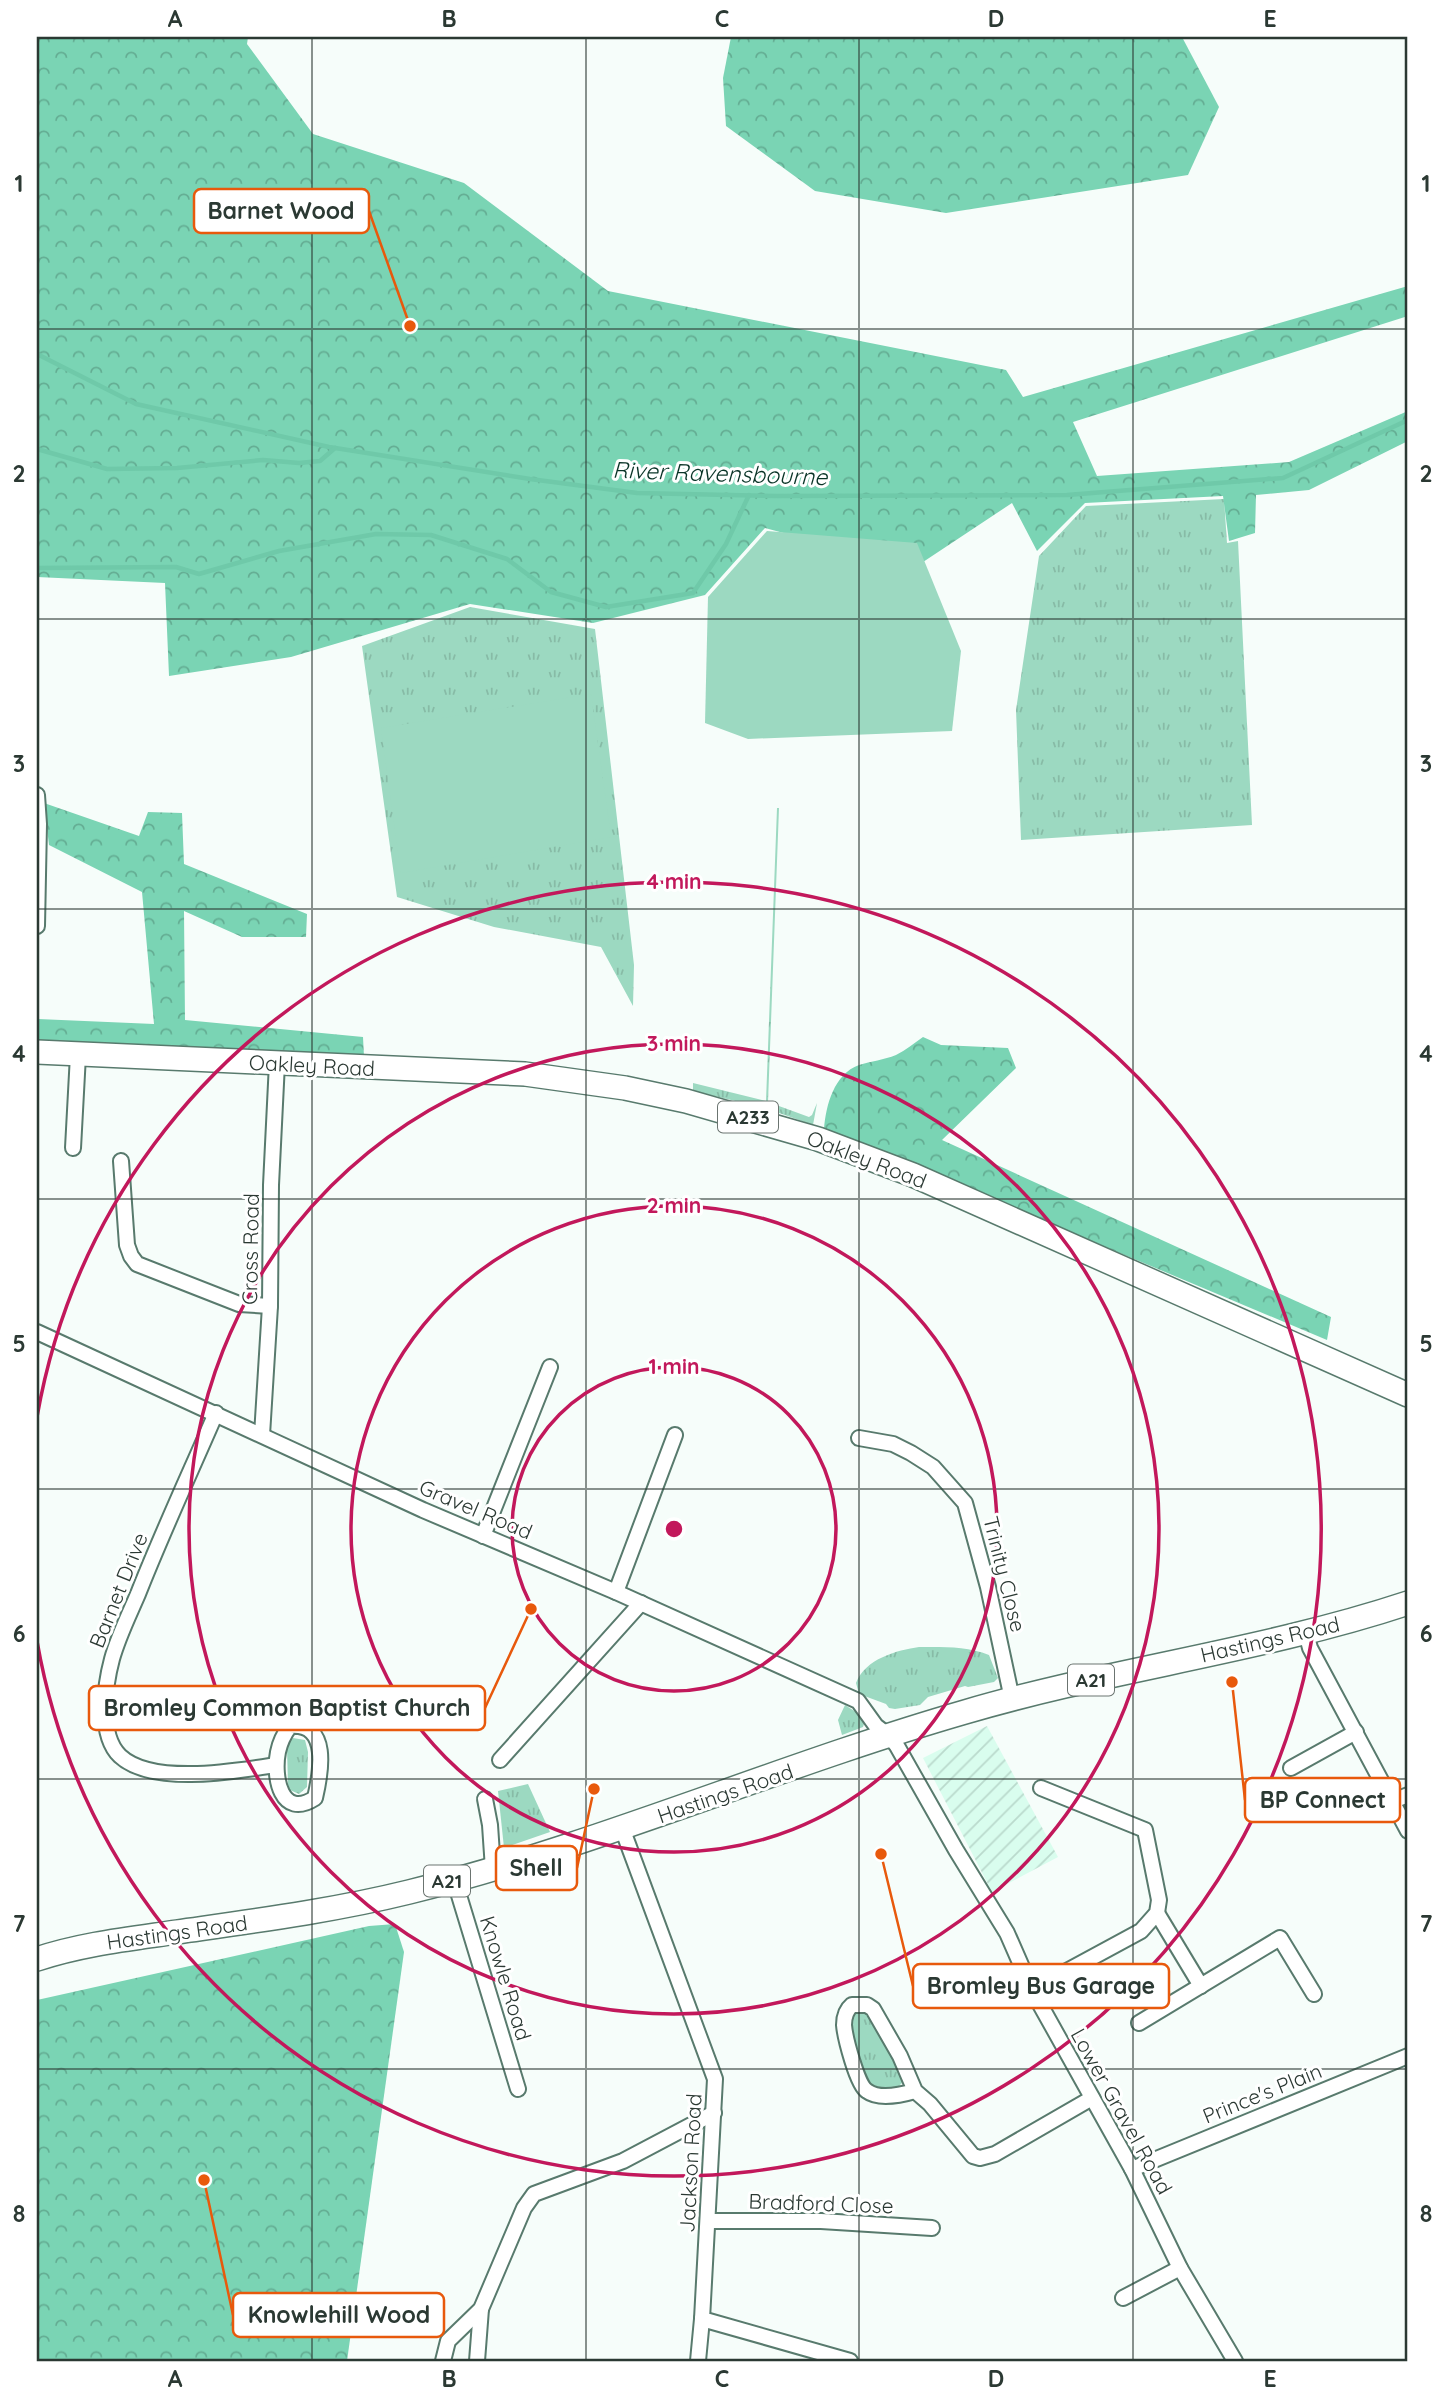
<svg xmlns="http://www.w3.org/2000/svg" width="1445" height="2398" font-family="Quicksand,sans-serif">
	<style>
		.industrial { fill: url(#industrial-furrows) }
		.grass { fill: url(#grass-tufts) }
		.forest { fill: url(#forest-crowns) }
		.garden { fill: #9cd9c1 }
		.lines { fill: none; stroke-linecap: round; stroke-linejoin: round }
		.stream { stroke: #6fc9a9; stroke-width: 4.5 }
		.minor-casing { stroke: #587a6d; stroke-width: 18 }
		.primary-casing { stroke: #587a6d; stroke-width: 26 }
		.minor { stroke: #fff; stroke-width: 14 }
		.primary { stroke: #fff; stroke-width: 23 }
		.grid { fill: none; stroke: #2b3933; stroke-width: 2; stroke-opacity: 0.55 }
		.ring { fill: none; stroke: #c2185b; stroke-width: 3.5 }
		.labels { text-anchor: middle; dominant-baseline: central; stroke-width: 6; stroke-linejoin: round; paint-order: stroke }
		.shield { fill: #fff; stroke: #6b7470; stroke-width: 2 }
		.shield-label { font-size: 19px; font-weight: bold; fill: #2b3933 }
		.street-label { font-size: 21px; fill: #2b3933; stroke: #fff }
		.water-label { font-size: 23px; font-style: italic; fill: #093427; stroke: #fff }
		.centre { fill: #c2185b; stroke: #fff; stroke-width: 3.5 }
		.ring-label { font-size: 21px; text-anchor: middle; font-weight: bold; fill: #c2185b; stroke: #fff; stroke-width: 6; stroke-linejoin: round; paint-order: stroke }
		.leader { fill: none; stroke: #e8590c; stroke-width: 2.5 }
		.callout-dot { fill: #e8590c; stroke: #fff; stroke-width: 2.5 }
		.callout { fill: #fff; stroke: #e8590c; stroke-width: 2.5 }
		.callout-label { font-size: 23px; text-anchor: middle; font-weight: bold; fill: #2b3933 }
		.neatline { fill: none; stroke: #2b3933; stroke-width: 2.5 }
		.grid-label { font-size: 23px; text-anchor: middle; font-weight: bold; fill: #2b3933 }
	</style>
	<defs>
		<pattern id="industrial-furrows" width="10" height="10" patternUnits="userSpaceOnUse" patternTransform="scale(1.75)"><rect width="10" height="10" fill="#d9fdee"/><path d="M-1 1l2-2M0 10L10 0M9 11l2-2" fill="none" stroke="#badacd"/></pattern>
		<pattern id="grass-tufts" width="24" height="20" patternUnits="userSpaceOnUse" patternTransform="scale(1.75)"><rect width="24" height="20" fill="#9cd9c1"/><path d="M3 7l-1-3M5 7V3M7 7l1-3M15 17l-1-3M17 17v-4M19 17l1-3" fill="none" stroke="#87bba6"/></pattern>
		<pattern id="forest-crowns" width="20" height="18" patternUnits="userSpaceOnUse" patternTransform="scale(1.75)"><rect width="20" height="18" fill="#7ad4b4"/><path d="M2 6a3 3 0 1 1 6 0M12 15a3 3 0 1 1 6 0" fill="none" stroke="#64ad93"/></pattern>
	</defs>
	<rect width="100%" height="100%" fill="#f6fdfa"/>
	<path class="industrial" d="M987 1726 1058 1857 992 1892 923 1758Z"/>
	<g class="grass">
		<path d="M1224 499 1227 543 1238 541 1252 825 1021 840 1016 710 1039 556 1086 506Z"/>
		<path d="M470 607 595 629 634 965 633 1006 601 947 494 927 397 897 362 646Z"/>
		<path d="M777 808H779L768 1102 809 1117 812 1115 817 1103 813 1125 765 1108 693 1091V1083L766 1101Z"/>
		<path d="M919 1647C943 1647 967 1646 989 1655L998 1678 994 1682 968 1687 965 1686 928 1697 920 1705 895 1709 889 1708 886 1704 859 1694 856 1683C865 1659 897 1650 919 1647Z"/>
		<path d="M845 1705 859 1714 864 1724 863 1727 842 1735 838 1720Z"/>
		<path d="M293 1738 305 1740 308 1752 307 1787 299 1794 290 1790 288 1785 287 1749 288 1744Z"/>
		<path d="M528 1784 550 1832 504 1848 498 1791Z"/>
		<path d="M856 2010H865L892 2053 904 2081 897 2088 879 2089 868 2085 851 2036 850 2019Z"/>
	</g>
	<g class="forest">
		<path d="M37 37H248L247 44 313 134 464 183 608 291 1006 370 1023 397 1408 286V316L1073 422 1097 476 1289 462 1408 411V441L1309 490 1256 495 1255 533 1229 541 1223 496 1085 503 1037 551 1012 503 914 568 765 528 705 595 593 623 470 604 291 657 169 676 165 583 37 577Z"/>
		<path d="M731 37H1182L1219 107 1188 175 946 213 815 191 726 126 723 78Z"/>
		<path d="M44 803 139 836 148 812 182 813 184 864 307 914 306 937H242L184 911 185 1020 363 1037 364 1057 39 1041 38 1019 154 1024 142 892 49 845Z"/>
		<path d="M923 1037 941 1045 1008 1048 1016 1068 942 1140 1331 1317 1327 1340 877 1151 827 1133 824 1129C826 1105 834 1074 859 1065 871 1061 884 1060 896 1055 906 1050 914 1043 923 1037Z"/>
		<path d="M395 1924 404 1952 347 2361H37V2000L369 1926Z"/>
	</g>
	<g class="garden">
		<path d="M767 531 917 543 961 651 952 731 748 739 705 723 708 597Z"/>
		<path d="M591 694 611 837 401 873 381 728Z"/>
	</g>
	<g class="lines">
		<g class="stream">
			<path d="M37 354 136 404 329 447 530 479 637 493 776 496 1067 495 1283 478 1408 420"/>
			<path d="M37 449 107 469 177 468 263 460 299 463 320 461 335 448"/>
			<path d="M37 568 176 567 199 574 279 551 376 534 431 535 507 559 551 592 606 607 693 593 726 544 749 495"/>
		</g>
		<defs>
			<g id="minor">
				<path d="M37 795 39 824 37 926"/>
				<path d="M73 1148 78 1055"/>
				<path d="M121 1161 127 1245 131 1256 137 1264 239 1304 270 1306"/>
				<path d="M37 1332 423 1510 616 1592 858 1701 876 1726 889 1736 897 1746 956 1850 1007 1933 1032 1990 1132 2169 1180 2268 1235 2361"/>
				<path d="M216 1413C190 1473 162 1533 138 1594 129 1615 118 1637 112 1659 105 1685 98 1735 120 1756 152 1786 237 1771 276 1765"/>
				<path d="M262 1435 270 1306 271 1185 277 1063"/>
				<path d="M859 1438 893 1444 911 1453 933 1467 965 1503 988 1587 1012 1699"/>
				<path d="M483 1536 550 1367"/>
				<path d="M616 1592 675 1435"/>
				<path d="M1306 1633 1310 1648 1408 1831"/>
				<path d="M290 1726C330 1722 321 1772 315 1798 281 1820 273 1777 278 1752 280 1742 284 1734 290 1726Z"/>
				<path d="M500 1760 641 1603"/>
				<path d="M1291 1768 1356 1732"/>
				<path d="M485 1799 490 1825 493 1869"/>
				<path d="M1393 1801 1408 1795"/>
				<path d="M622 1828 715 2079 702 2319 850 2361"/>
				<path d="M454 1879 518 2089"/>
				<path d="M1157 1913 1201 1986"/>
				<path d="M1032 1990 1141 1931 1157 1913 1159 1900 1145 1830 1041 1788"/>
				<path d="M1139 2023 1280 1938 1314 1994"/>
				<path d="M915 2091C901 2095 879 2100 867 2091 857 2085 845 2037 844 2025 844 2017 846 2010 852 2005H867L873 2009 900 2056 915 2091 930 2104 973 2156 980 2158 995 2154 1092 2098"/>
				<path d="M1132 2169 1408 2056"/>
				<path d="M708 2221H821L932 2228"/>
				<path d="M1123 2298 1180 2268"/>
				<path d="M443 2361 448 2341 481 2309 524 2208 534 2194 623 2161 714 2113"/>
				<path d="M477 2361 481 2309"/>
				<path d="M698 2361 702 2319"/>
			</g>
			<g id="primary">
				<path d="M37 1052 525 1074 625 1088 686 1101 818 1139 913 1175 1408 1395"/>
				<path d="M37 1959C82 1944 129 1939 177 1932 254 1921 332 1911 409 1892 598 1845 778 1766 965 1712 1111 1669 1263 1651 1408 1603"/>
			</g>
		</defs>
		<use href="#minor" class="minor-casing"/>
		<use href="#primary" class="primary-casing"/>
		<use href="#minor" class="minor"/>
		<use href="#primary" class="primary"/>
	</g>
	<path class="grid" d="M312 37V2361M586 37V2361M859 37V2361M1133 37V2361M37 329H1408M37 619H1408M37 909H1408M37 1199H1408M37 1489H1408M37 1779H1408M37 2069H1408"/>
	<g class="ring">
		<circle cx="674" cy="1529" r="162"/>
		<circle cx="674" cy="1529" r="323"/>
		<circle cx="674" cy="1529" r="485"/>
		<path d="M37 1417A647 647 0 1 1 37 1641"/>
	</g>
	<g class="labels">
		<g class="shield">
			<rect x="718" y="1101.5" width="60" height="31" rx="5"/>
			<rect x="1068" y="1664.5" width="46" height="31" rx="5"/>
			<rect x="424" y="1865.5" width="46" height="31" rx="5"/>
		</g>
		<g class="shield-label">
			<text x="748" y="1117">A233</text>
			<text x="1091" y="1680">A21</text>
			<text x="447" y="1881">A21</text>
		</g>
		<g class="street-label">
			<text transform="translate(312 1065) rotate(3)">Oakley Road</text>
			<text transform="translate(867 1159) rotate(21)">Oakley Road</text>
			<text transform="translate(250 1249) rotate(-89)">Cross Road</text>
			<text transform="translate(476 1509) rotate(23)">Gravel Road</text>
			<text transform="translate(1005 1574) rotate(76)">Trinity Close</text>
			<text transform="translate(118 1590) rotate(-68)">Barnet Drive</text>
			<text transform="translate(1270 1639) rotate(-13)">Hastings Road</text>
			<text transform="translate(725 1793) rotate(-19)">Hastings Road</text>
			<text transform="translate(177 1932) rotate(-8)">Hastings Road</text>
			<text transform="translate(506 1978) rotate(73)">Knowle Road</text>
			<text transform="translate(1262 2093) rotate(-22)">Prince's Plain</text>
			<text transform="translate(1122 2111) rotate(61)">Lower Gravel Road</text>
			<text transform="translate(690 2163) rotate(-87)">Jackson Road</text>
			<text transform="translate(821 2203) rotate(2)">Bradford Close</text>
		</g>
		<g class="water-label">
			<text transform="translate(720 473) rotate(2)">River Ravensbourne</text>
		</g>
	</g>
	<circle cx="674" cy="1529" r="10" class="centre"/>
	<g class="ring-label">
		<text x="674" y="889">4 min</text>
		<text x="674" y="1051">3 min</text>
		<text x="674" y="1213">2 min</text>
		<text x="674" y="1374">1 min</text>
	</g>
	<path class="leader" d="M410 326L369 211M531 1609L485 1708M1232 1682L1245 1800M594 1789L577 1868M881 1854L913 1986M204 2180L233 2315"/>
	<g class="callout-dot">
		<circle cx="410" cy="326" r="7"/>
		<circle cx="531" cy="1609" r="7"/>
		<circle cx="1232" cy="1682" r="7"/>
		<circle cx="594" cy="1789" r="7"/>
		<circle cx="881" cy="1854" r="7"/>
		<circle cx="204" cy="2180" r="7"/>
	</g>
	<g class="callout">
		<rect x="194" y="189" width="175" height="44" rx="7"/>
		<rect x="89" y="1686" width="396" height="44" rx="7"/>
		<rect x="1245" y="1778" width="155" height="44" rx="7"/>
		<rect x="496" y="1846" width="81" height="44" rx="7"/>
		<rect x="913" y="1964" width="256" height="44" rx="7"/>
		<rect x="233" y="2293" width="211" height="44" rx="7"/>
	</g>
	<g class="callout-label">
		<text x="281" y="219">Barnet Wood</text>
		<text x="287" y="1716">Bromley Common Baptist Church</text>
		<text x="1323" y="1808">BP Connect</text>
		<text x="536" y="1876">Shell</text>
		<text x="1041" y="1994">Bromley Bus Garage</text>
		<text x="339" y="2323">Knowlehill Wood</text>
	</g>
	<rect width="1445" height="2398" fill="none" stroke="#ffffff" stroke-width="77"/>
	<rect x="38" y="38" width="1368" height="2322" class="neatline"/>
	<g class="grid-label">
		<text x="175" y="27">A</text>
		<text x="449" y="27">B</text>
		<text x="722" y="27">C</text>
		<text x="996" y="27">D</text>
		<text x="1270" y="27">E</text>
		<text x="19" y="192">1</text>
		<text x="1426" y="192">1</text>
		<text x="19" y="482">2</text>
		<text x="1426" y="482">2</text>
		<text x="19" y="772">3</text>
		<text x="1426" y="772">3</text>
		<text x="19" y="1062">4</text>
		<text x="1426" y="1062">4</text>
		<text x="19" y="1352">5</text>
		<text x="1426" y="1352">5</text>
		<text x="19" y="1642">6</text>
		<text x="1426" y="1642">6</text>
		<text x="19" y="1932">7</text>
		<text x="1426" y="1932">7</text>
		<text x="19" y="2222">8</text>
		<text x="1426" y="2222">8</text>
		<text x="175" y="2387">A</text>
		<text x="449" y="2387">B</text>
		<text x="722" y="2387">C</text>
		<text x="996" y="2387">D</text>
		<text x="1270" y="2387">E</text>
	</g>
</svg>
